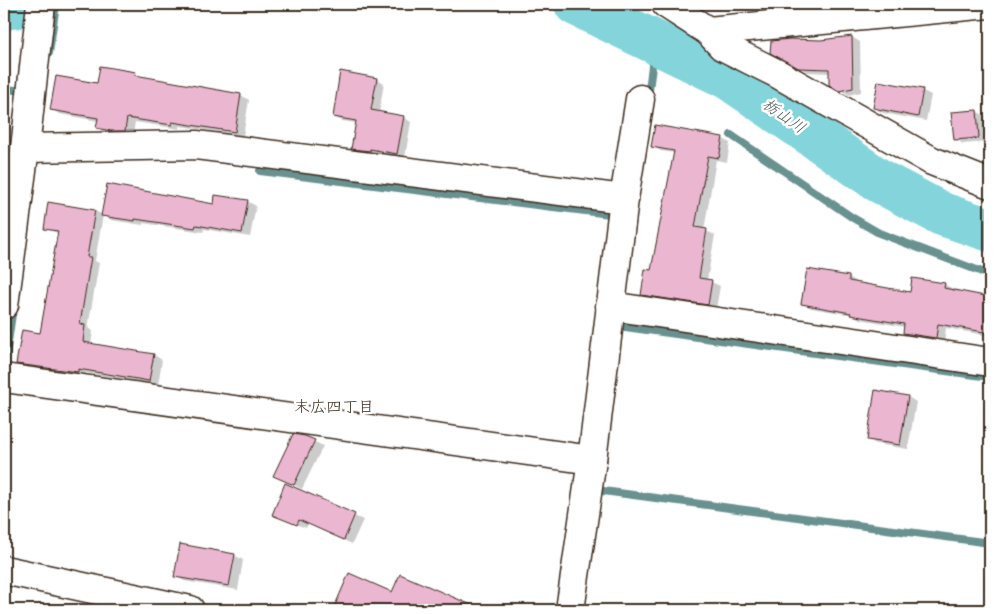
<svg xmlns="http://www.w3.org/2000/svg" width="994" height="614" font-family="Pangolin,'Klee One',sans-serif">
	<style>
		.shadow { fill: #0003 }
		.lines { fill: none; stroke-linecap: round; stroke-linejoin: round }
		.stream { stroke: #67918f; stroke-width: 8 }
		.river { stroke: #84d5db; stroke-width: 44 }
		.building { fill: #ebb6d0; stroke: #3b2a1e }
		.minor-casing { stroke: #3b2a1e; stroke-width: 31 }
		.minor { stroke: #fff; stroke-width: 28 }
		.labels { text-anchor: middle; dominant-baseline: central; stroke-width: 5; stroke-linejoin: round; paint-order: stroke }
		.water-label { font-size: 16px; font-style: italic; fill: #515d57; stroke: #fff }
		.neighbourhood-label { font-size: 16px; fill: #3b2a1e; stroke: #fff }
	</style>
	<rect width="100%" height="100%" fill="#fff"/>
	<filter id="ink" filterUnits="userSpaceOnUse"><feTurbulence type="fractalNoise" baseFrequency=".02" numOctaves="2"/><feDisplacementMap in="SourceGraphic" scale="10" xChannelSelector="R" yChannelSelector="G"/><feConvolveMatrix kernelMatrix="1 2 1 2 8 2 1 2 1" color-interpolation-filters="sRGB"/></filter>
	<g filter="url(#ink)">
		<g class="shadow">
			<path d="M852 37 860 42 861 92 849 95 831 84 830 73 808 72 780 57 821 41Z"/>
			<path d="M988 58H990V86L987 84Z"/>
			<path d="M135 73 143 78 241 95 249 100 243 136 180 126V129L135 122 133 135H121L106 132 97 128 98 121 60 114 52 110 98 84Z"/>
			<path d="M377 79 384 83 379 113 403 117 411 122 405 157 378 153 377 155 360 153 352 148 356 123 342 121 334 117Z"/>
			<path d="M923 91 931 95 926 121 883 113 874 108Z"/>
			<path d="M976 111 985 116 987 142 963 144 955 139Z"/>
			<path d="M722 138 730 143 727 162 716 160 704 230 715 235 707 280 720 286 716 309 650 299 642 294 652 271 674 153 661 151 652 146Z"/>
			<path d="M990 139V167L985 164Z"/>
			<path d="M108 185 215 205 216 196 247 201 256 206 250 237 204 229 203 232 143 223V225L111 220 103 215 95 261 99 263 88 328 93 331 91 345 154 355 162 360 158 385 86 373V376L26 368 18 363 23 332 41 335 59 234 45 228 49 203 95 211 103 215Z"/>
			<path d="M849 277 857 282V284L911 293 944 284 953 289 952 291 990 300V336L946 328 944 342 912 337 904 333 905 327 860 319 853 315 811 308 803 304Z"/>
			<path d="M876 392 908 397 916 402 908 449 876 444 868 439Z"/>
			<path d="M305 437 323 446 302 489 283 480Z"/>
			<path d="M286 485 363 520 352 544 308 524 306 528 282 519Z"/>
			<path d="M234 555 243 560 238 590 184 581 176 576Z"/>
			<path d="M393 593 467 605 476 610H341L336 607Z"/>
		</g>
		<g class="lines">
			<g class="stream">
				<path d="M49 53 56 4"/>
				<path d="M4 89 27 91"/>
				<path d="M648 98 655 42"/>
				<path d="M731 135 853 218 879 233 990 275"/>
				<path d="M260 171 618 215"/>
				<path d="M618 326 990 377"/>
				<path d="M4 370 13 307"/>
				<path d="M596 490 990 543"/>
			</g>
			<g class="river">
				<path d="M576 4 729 78 881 182 942 214 990 230"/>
				<path d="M4 8 34 4"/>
			</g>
		</g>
		<g class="building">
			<path d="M852 36 853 88 839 91 829 85V69L798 68 770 53 771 41 790 39 821 40Z"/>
			<path d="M100 66 136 72 135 75 241 94 235 132 172 122V125L127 118 125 131H111L96 128 98 118 50 110 56 76 97 83Z"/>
			<path d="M340 71 377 78 371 110 404 116 397 154 370 149V151L351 149 356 121 333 117Z"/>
			<path d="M878 81 923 89 918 117 873 108Z"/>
			<path d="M977 110 979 138 954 140 951 112Z"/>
			<path d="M655 125 723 137 719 158 708 156 695 227 707 229 699 278 712 280 708 305 641 295 645 269 651 270 674 151 651 147Z"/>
			<path d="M107 184 214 204 215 195 248 200 242 233 196 225 195 228 135 219V221L101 216Z"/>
			<path d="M48 202 95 210 87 257H91L80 324 85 325 83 342 154 354 149 381 78 369V372L16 364 22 330 40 333 58 231 44 229Z"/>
			<path d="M807 269 849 276V281L910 292 912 278 945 283 944 288 990 297V333L938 324 936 338 903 333 904 324 850 315 851 313 801 304Z"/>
			<path d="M875 390 908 396 900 445 867 440Z"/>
			<path d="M293 434 305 436 315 440 294 485 273 476Z"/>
			<path d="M285 483 355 514 344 540 299 520 297 525 272 515Z"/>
			<path d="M180 544 235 554 229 586 174 577Z"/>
			<path d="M349 573 392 592 400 574 483 610H333Z"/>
		</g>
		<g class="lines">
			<defs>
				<g id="minor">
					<path d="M666 4 708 31 722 46 778 74 932 161 990 184"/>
					<path d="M708 31 989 4"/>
					<path d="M25 148 196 145 624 199"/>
					<path d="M4 305 25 148 41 4"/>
					<path d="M610 306 990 362"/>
					<path d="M4 378 592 460"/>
					<path d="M4 570 190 610"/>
					<path d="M570 610 592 460 624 199 640 99"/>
				</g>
			</defs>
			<use href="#minor" class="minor-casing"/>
			<use href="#minor" class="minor"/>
		</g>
	</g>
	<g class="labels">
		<g class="water-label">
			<text transform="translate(784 116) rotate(35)">栃山川</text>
		</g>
		<g class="neighbourhood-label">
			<text x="334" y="407">末広四丁目</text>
		</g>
	</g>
	<rect width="994" height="614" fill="none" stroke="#fff" stroke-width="20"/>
	<rect x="10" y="10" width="974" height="594" fill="none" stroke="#3b2a1e" stroke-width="2" filter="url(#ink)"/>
</svg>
